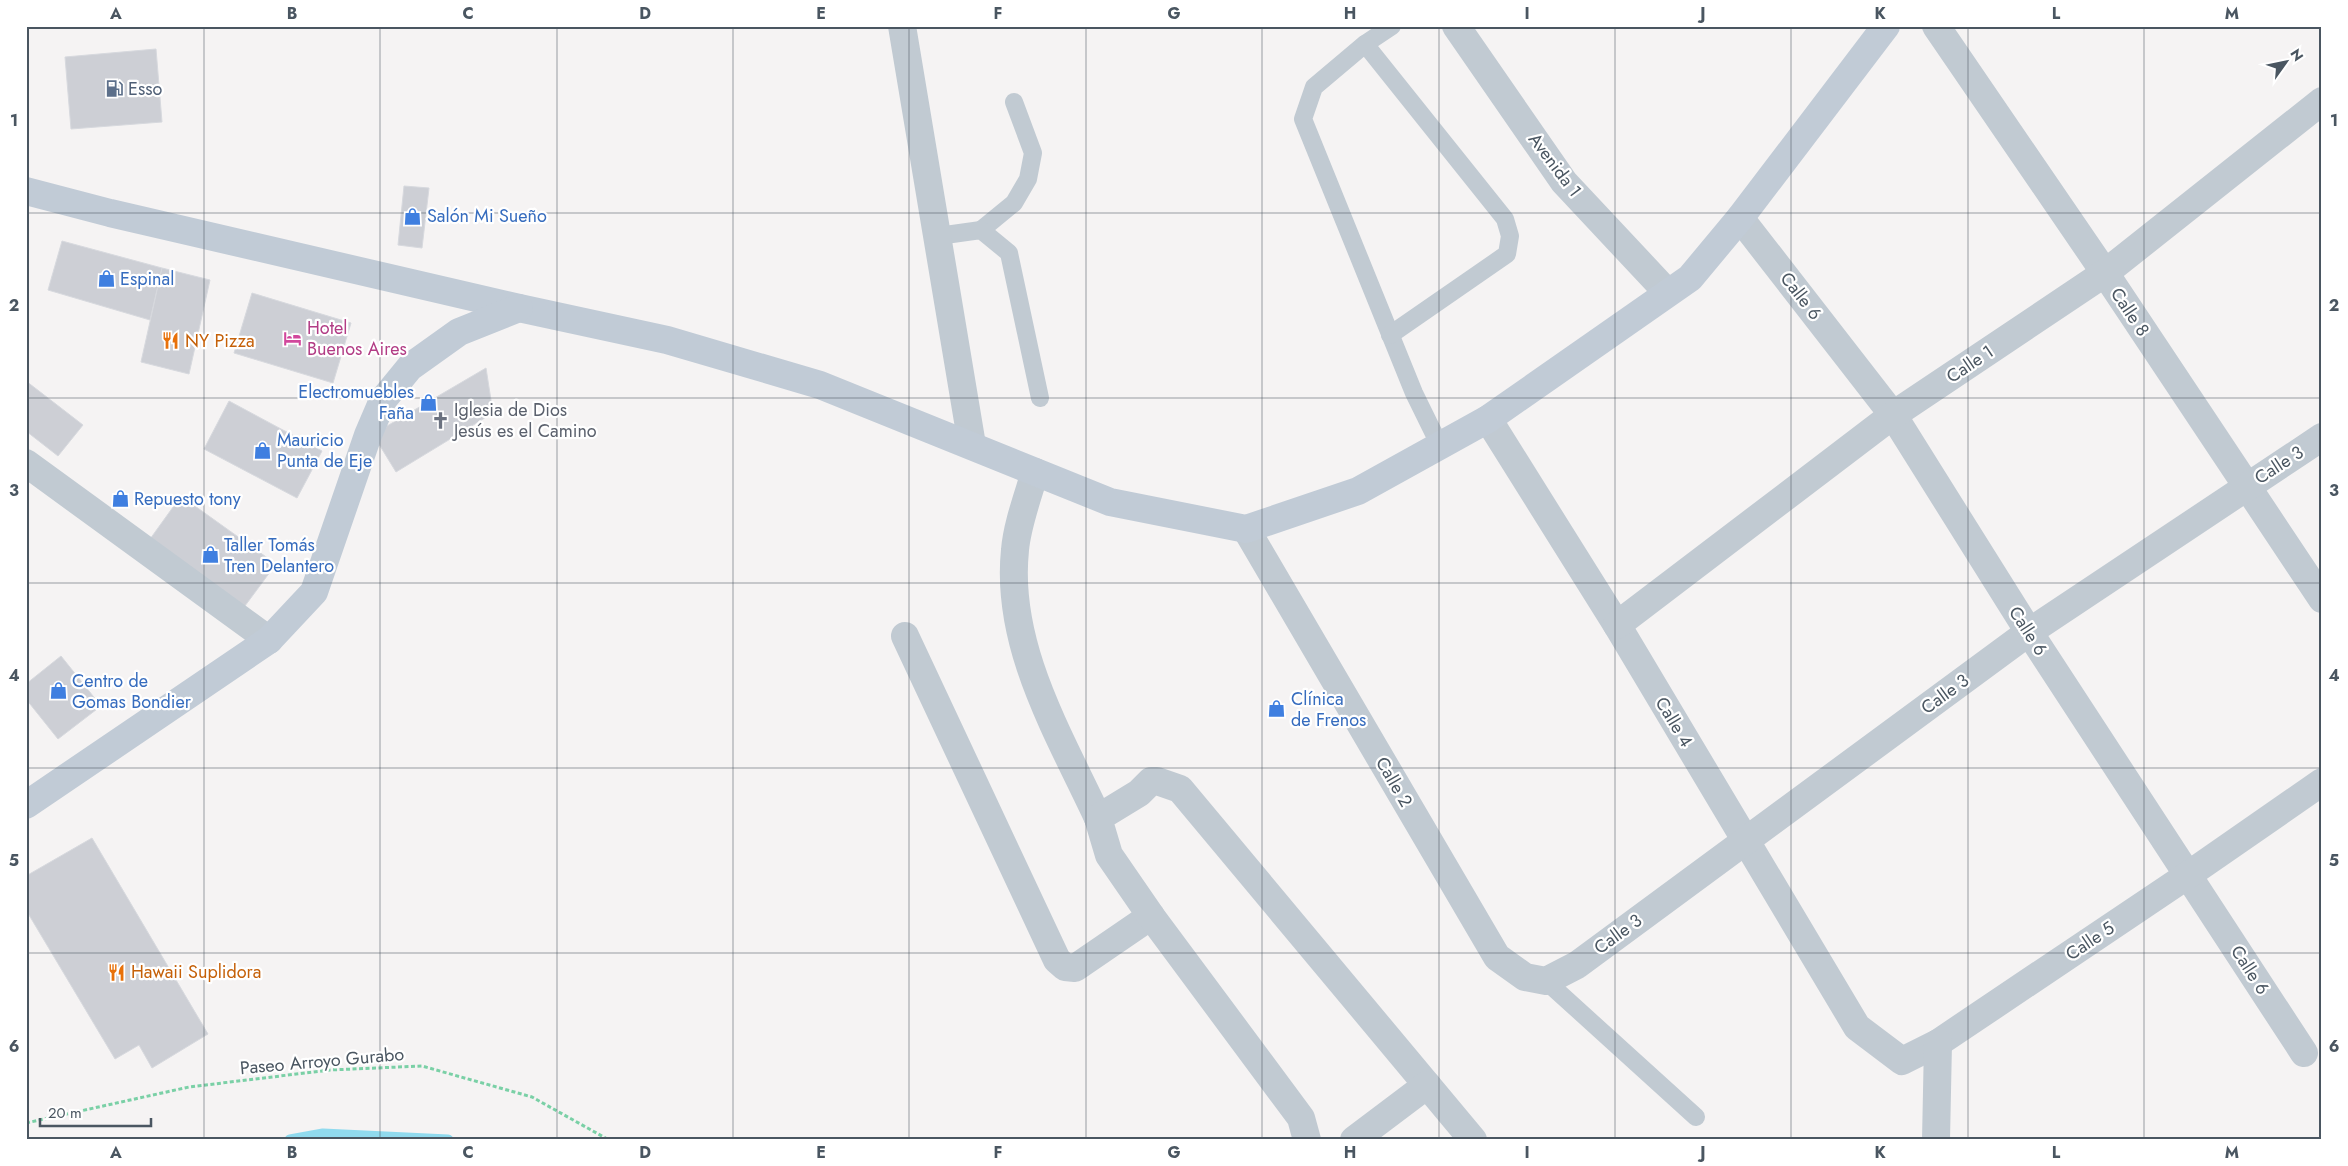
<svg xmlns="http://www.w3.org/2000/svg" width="2348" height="1166" font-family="Jost,sans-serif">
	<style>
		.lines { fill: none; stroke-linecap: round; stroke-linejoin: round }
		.stream { stroke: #90daee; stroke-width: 11 }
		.building { fill: #cdcfd5; stroke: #d7d9de }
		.path { stroke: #7ad0a6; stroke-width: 3; stroke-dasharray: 4 2.5; stroke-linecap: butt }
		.service { stroke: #c1cad2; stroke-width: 18 }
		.minor { stroke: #c1cad2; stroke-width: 28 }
		.secondary { stroke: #c1cbd6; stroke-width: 28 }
		.grid { fill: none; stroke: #4a5661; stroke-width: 1; stroke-opacity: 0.55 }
		.labels { text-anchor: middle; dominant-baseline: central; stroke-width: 4.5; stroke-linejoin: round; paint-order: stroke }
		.service-label { font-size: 18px; fill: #4e5e75; stroke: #fff; text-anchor: start }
		.street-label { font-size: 18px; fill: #4a5661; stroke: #fff }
		.shop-label { font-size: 18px; fill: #366cbe; stroke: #fff; text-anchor: start }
		.hotel-label { font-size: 18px; fill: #b23c85; stroke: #fff; text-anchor: start }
		.food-label { font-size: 18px; fill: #c56008; stroke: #fff; text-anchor: start }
		.worship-label { font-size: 18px; fill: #5b616d; stroke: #fff; text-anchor: start }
		.neatline { fill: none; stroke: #4a5661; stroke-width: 2 }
		.grid-label { font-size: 16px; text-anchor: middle; font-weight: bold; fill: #4a5661 }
	</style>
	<rect width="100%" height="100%" fill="#f5f3f3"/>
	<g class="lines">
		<path class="stream" d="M290 1140 323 1134 448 1140"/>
	</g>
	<g class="building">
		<path d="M156 49 162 122 71 129 65 57Z"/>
		<path d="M404 186 429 188 422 248 398 245Z"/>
		<path d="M62 241 162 268 150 320 48 290Z"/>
		<path d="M162 268 210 280 189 374 141 362Z"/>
		<path d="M252 293 351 323 333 383 234 353Z"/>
		<path d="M486 368 493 413 396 472 377 441 387 426Z"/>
		<path d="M26 381 83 425 58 456 26 431Z"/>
		<path d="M229 401 322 451 297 498 204 449Z"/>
		<path d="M181 496 276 564 239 614 145 546Z"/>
		<path d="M61 656 101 706 58 739 26 699V684Z"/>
		<path d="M92 838 208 1034 152 1068 139 1045 115 1059 26 910V876Z"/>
	</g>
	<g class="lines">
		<path class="path" d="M26 1123 189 1087 330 1070 422 1066 532 1097 609 1140"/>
		<g class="service">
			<path d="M1392 26 1365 44 1314 87 1303 119 1414 393 1440 446"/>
			<path d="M1365 44 1505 219 1510 236 1507 254 1390 335"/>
			<path d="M981 230 1014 203 1028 179 1033 153 1014 102"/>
			<path d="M938 236 981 230 1009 253 1040 398"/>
			<path d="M1546 981 1696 1117"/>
		</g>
		<g class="minor">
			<path d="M902 26 972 445"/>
			<path d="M1456 26 1564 182 1667 292"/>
			<path d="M1936 26 2105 273 2322 599"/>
			<path d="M1740 218 1893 415 2029 632 2304 1053"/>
			<path d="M1488 419 1617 625 1857 1027 1902 1061 1938 1043 2188 875 2322 782"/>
			<path d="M26 463 269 640"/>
			<path d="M1035 472C1028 496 1017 525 1015 550 1005 646 1059 734 1098 818"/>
			<path d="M1246 529 1497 957 1525 977 1546 981 1577 965 2029 632 2322 437"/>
			<path d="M1617 625 1893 415 2105 273 2322 101"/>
			<path d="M905 636 1057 960 1065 967 1075 968 1151 916"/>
			<path d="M1307 1140 1301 1118 1151 916 1109 855 1098 818 1139 793 1151 781H1157L1180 789 1473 1140"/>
			<path d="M1354 1140 1427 1085"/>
			<path d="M1936 1140 1938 1043"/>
		</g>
		<g class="secondary">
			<path d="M26 191 110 213 519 308 667 340 820 385 1110 502 1246 529 1358 491 1488 419 1690 278 1740 218 1886 26"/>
			<path d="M26 805 269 640 314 592 368 435 383 400 410 367 459 332 519 308"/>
		</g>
	</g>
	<path class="grid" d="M204 26V1140M380 26V1140M557 26V1140M733 26V1140M909 26V1140M1086 26V1140M1262 26V1140M1439 26V1140M1615 26V1140M1791 26V1140M1968 26V1140M2144 26V1140M26 213H2322M26 398H2322M26 583H2322M26 768H2322M26 953H2322"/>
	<defs>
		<symbol id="fuel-bare" viewBox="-9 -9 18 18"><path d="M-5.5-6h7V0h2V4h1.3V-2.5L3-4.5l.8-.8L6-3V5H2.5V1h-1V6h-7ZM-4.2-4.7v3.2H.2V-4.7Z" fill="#5c6f8a" stroke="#fff" stroke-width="2.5" paint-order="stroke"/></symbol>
		<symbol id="shop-bare" viewBox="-9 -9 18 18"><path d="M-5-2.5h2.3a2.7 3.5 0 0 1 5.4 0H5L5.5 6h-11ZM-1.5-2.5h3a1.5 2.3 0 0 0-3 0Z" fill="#3f7fe0" stroke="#fff" stroke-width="2.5" paint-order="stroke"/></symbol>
		<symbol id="hotel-bare" viewBox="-9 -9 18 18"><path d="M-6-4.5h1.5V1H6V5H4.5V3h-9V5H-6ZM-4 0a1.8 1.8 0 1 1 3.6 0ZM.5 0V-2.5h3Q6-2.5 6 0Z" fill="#d1479c" stroke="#fff" stroke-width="2.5" paint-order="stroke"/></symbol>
		<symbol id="restaurant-bare" viewBox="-9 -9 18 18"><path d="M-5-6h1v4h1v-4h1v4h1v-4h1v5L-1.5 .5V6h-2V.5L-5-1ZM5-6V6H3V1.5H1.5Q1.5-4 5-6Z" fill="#e8710a" stroke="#fff" stroke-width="2.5" paint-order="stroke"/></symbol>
		<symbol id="church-bare" viewBox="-9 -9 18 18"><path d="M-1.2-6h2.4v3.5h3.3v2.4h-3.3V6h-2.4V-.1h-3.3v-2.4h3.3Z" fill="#6b7280" stroke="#fff" stroke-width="2.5" paint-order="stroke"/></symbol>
	</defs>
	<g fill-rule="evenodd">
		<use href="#fuel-bare" x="102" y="76" width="25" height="25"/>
		<use href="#shop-bare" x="400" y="204" width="25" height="25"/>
		<use href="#shop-bare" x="94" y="266" width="25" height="25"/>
		<use href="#hotel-bare" x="280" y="326" width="25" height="25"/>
		<use href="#restaurant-bare" x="158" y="328" width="25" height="25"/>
		<use href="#shop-bare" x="416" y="390" width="25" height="25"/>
		<use href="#church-bare" x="428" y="408" width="25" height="25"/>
		<use href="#shop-bare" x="250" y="438" width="25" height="25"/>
		<use href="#shop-bare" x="108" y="486" width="25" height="25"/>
		<use href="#shop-bare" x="198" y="542" width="25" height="25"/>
		<use href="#shop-bare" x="46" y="678" width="25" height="25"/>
		<use href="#shop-bare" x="1264" y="696" width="25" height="25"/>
		<use href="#restaurant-bare" x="104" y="960" width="25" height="25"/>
	</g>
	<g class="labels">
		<g class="service-label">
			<text x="128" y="89">Esso</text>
		</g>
		<g class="street-label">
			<text transform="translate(1555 165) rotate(53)">Avenida 1</text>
			<text transform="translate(1801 296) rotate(52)">Calle 6</text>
			<text transform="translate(2130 312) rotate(56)">Calle 8</text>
			<text transform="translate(1970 364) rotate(-34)">Calle 1</text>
			<text transform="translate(2279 465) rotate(-33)">Calle 3</text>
			<text transform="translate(2028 631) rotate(57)">Calle 6</text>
			<text transform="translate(1945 694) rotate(-36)">Calle 3</text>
			<text transform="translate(1674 722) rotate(59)">Calle 4</text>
			<text transform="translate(1394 782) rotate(60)">Calle 2</text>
			<text transform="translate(1618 934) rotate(-36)">Calle 3</text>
			<text transform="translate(2090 941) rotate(-34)">Calle 5</text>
			<text transform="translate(2250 970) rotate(57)">Calle 6</text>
			<text transform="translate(322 1061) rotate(-5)">Paseo Arroyo Gurabo</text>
		</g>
		<g class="shop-label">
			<text x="427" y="216">Salón Mi Sueño</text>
			<text x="120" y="279">Espinal</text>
			<text x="414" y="392" text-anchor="end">Electromuebles<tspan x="414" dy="21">Faña</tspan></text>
			<text x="277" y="440">Mauricio<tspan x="277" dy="21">Punta de Eje</tspan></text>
			<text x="134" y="499">Repuesto tony</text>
			<text x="224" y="545">Taller Tomás<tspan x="224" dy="21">Tren Delantero</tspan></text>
			<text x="72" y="681">Centro de<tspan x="72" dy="21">Gomas Bondier</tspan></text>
			<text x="1291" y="699">Clínica<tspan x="1291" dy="21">de Frenos</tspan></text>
		</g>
		<g class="hotel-label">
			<text x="307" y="328">Hotel<tspan x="307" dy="21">Buenos Aires</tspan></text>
		</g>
		<g class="food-label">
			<text x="185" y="341">NY Pizza</text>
			<text x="131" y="972">Hawaii Suplidora</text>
		</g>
		<g class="worship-label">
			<text x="454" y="410">Iglesia de Dios<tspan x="454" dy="21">Jesús es el Camino</tspan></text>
		</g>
	</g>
	<rect width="2348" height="1166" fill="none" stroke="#ffffff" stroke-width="55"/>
	<g transform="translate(2286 62) rotate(57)" stroke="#ffffff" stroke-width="4" paint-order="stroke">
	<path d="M0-4L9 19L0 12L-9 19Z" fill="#4a5661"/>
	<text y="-8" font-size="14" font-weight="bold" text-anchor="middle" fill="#4a5661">N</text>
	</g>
	<path d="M40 1118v8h111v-8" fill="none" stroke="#4a5661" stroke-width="2.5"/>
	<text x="48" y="1118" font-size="15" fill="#4a5661" stroke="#ffffff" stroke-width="4" paint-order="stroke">20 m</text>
	<rect x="28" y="28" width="2292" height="1110" class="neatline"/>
	<g class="grid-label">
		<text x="116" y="19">A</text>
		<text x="292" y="19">B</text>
		<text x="468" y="19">C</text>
		<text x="645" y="19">D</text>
		<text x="821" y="19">E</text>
		<text x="998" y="19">F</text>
		<text x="1174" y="19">G</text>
		<text x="1350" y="19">H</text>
		<text x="1527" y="19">I</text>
		<text x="1703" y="19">J</text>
		<text x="1880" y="19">K</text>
		<text x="2056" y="19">L</text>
		<text x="2232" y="19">M</text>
		<text x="14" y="126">1</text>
		<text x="2334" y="126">1</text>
		<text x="14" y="311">2</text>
		<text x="2334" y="311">2</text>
		<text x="14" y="496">3</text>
		<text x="2334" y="496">3</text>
		<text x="14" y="681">4</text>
		<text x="2334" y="681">4</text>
		<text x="14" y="866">5</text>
		<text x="2334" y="866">5</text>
		<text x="14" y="1052">6</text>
		<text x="2334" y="1052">6</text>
		<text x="116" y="1158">A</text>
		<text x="292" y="1158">B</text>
		<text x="468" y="1158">C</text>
		<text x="645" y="1158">D</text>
		<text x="821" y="1158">E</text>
		<text x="998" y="1158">F</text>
		<text x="1174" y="1158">G</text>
		<text x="1350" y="1158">H</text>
		<text x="1527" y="1158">I</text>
		<text x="1703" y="1158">J</text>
		<text x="1880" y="1158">K</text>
		<text x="2056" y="1158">L</text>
		<text x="2232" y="1158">M</text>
	</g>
</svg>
